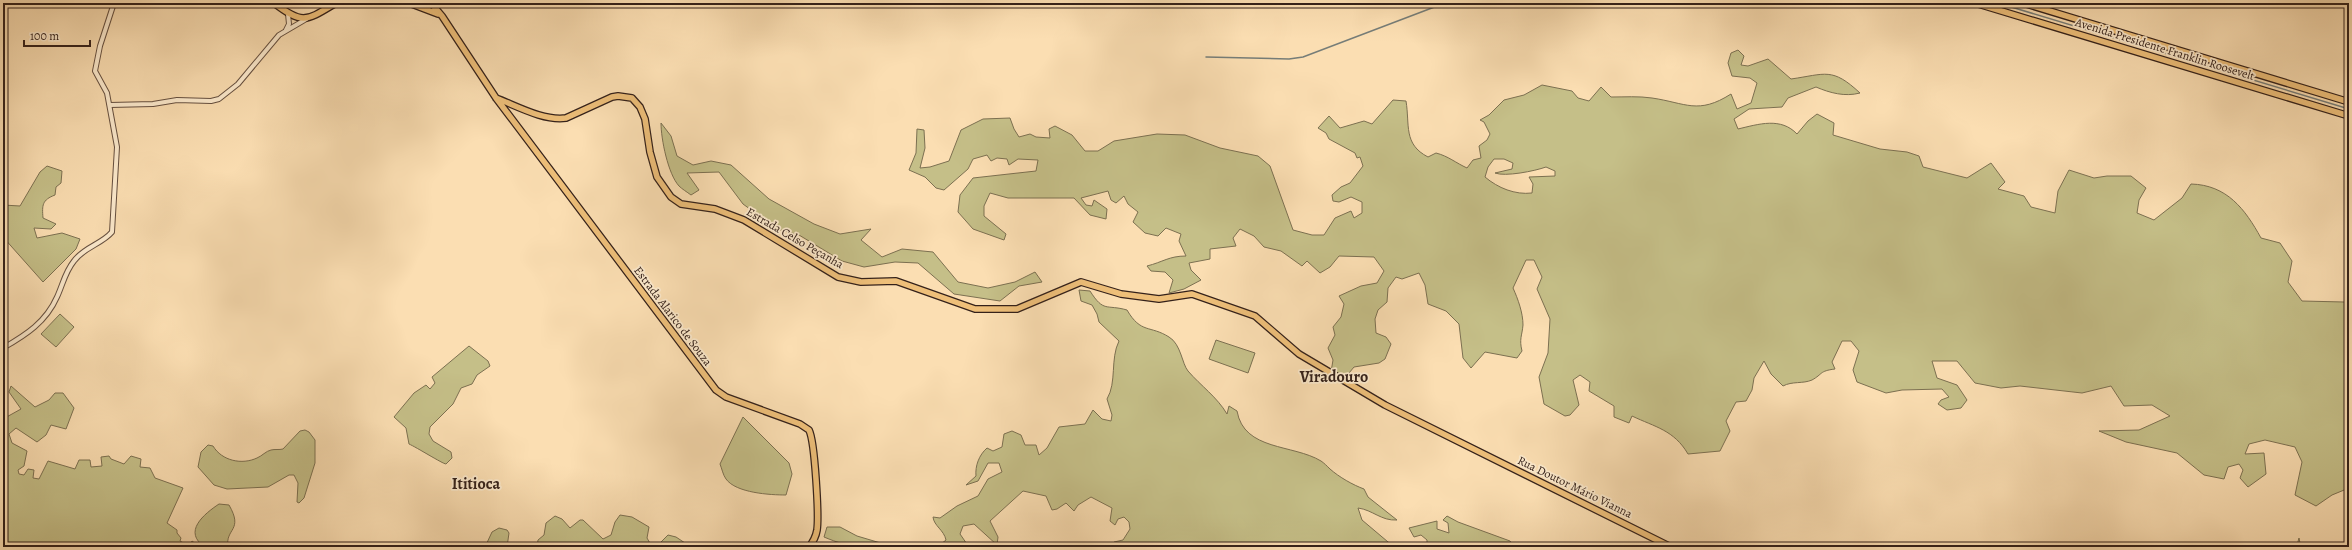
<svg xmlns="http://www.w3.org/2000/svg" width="2352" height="550" font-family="Alegreya,serif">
	<rect width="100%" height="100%" fill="#fbdeb2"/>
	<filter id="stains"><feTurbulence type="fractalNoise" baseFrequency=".005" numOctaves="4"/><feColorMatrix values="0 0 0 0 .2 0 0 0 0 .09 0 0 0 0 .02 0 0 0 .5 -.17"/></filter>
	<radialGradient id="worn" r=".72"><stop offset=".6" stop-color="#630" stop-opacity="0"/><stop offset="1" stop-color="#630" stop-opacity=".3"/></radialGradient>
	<path fill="#c5bf88" stroke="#7c7051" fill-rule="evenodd" d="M1738 50 1744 56 1741 65 1748 66 1768 59 1791 79C1826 74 1832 67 1860 93 1845 97 1830 93 1816 87L1788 98 1782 107 1749 109 1734 119 1738 129C1759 124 1781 117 1797 134L1808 121 1817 114 1834 123 1833 135 1880 149 1907 152 1919 156 1923 167 1967 178 1991 163 2005 182 1998 189 2024 196 2031 207 2055 213 2058 191 2069 170 2094 178 2107 176H2131L2146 188 2139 200 2137 213 2154 220 2182 198 2191 184C2227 185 2245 209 2261 238L2280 243 2292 261 2288 282 2302 301 2344 302 2349 305V488L2332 495 2316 506 2295 495 2302 462 2295 447 2265 440 2249 444 2245 454 2264 453 2266 474 2248 487 2240 478 2243 470 2239 464 2228 467 2224 479 2204 475 2177 453 2126 442 2099 431 2139 430 2170 416 2152 405 2124 406 2111 386 2082 393 2020 386 2001 388 1975 383 1957 361H1932L1937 378 1957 385 1967 400 1961 408 1947 410 1938 404 1941 400 1949 397 1942 389 1902 390 1886 393 1857 382 1853 370 1859 351 1851 341H1842L1832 362 1835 369C1819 371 1823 374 1812 380 1803 384 1792 381 1783 386L1771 374 1764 361 1754 378 1752 390 1746 401 1736 402 1726 421 1730 431 1720 451 1688 454C1674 430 1655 427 1632 416L1629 423 1614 417V406L1589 391 1590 382 1580 375 1573 380 1579 405 1570 415 1565 416 1544 404 1539 377 1548 353 1550 319 1537 289 1542 277 1534 260H1526L1513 288C1518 299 1523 313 1523 325 1522 336 1519 339 1522 351L1517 358 1485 352 1471 368 1463 358 1459 324 1446 311 1428 304 1425 285 1419 273 1402 279 1396 277 1388 288 1387 302 1378 310 1375 319 1376 333 1386 337 1391 344 1385 359 1379 363 1354 367 1344 379 1331 372 1333 360 1328 348 1335 335 1333 327 1341 317 1344 304 1339 296 1361 286 1377 283 1384 271 1374 257 1339 256 1330 267 1320 273 1307 261 1302 266 1281 251 1264 247 1254 236 1240 229 1233 238 1236 246 1210 249V259L1189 263 1191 270 1201 280 1184 289 1169 293 1173 280 1165 272 1151 271 1147 266C1163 262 1169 256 1186 256L1179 241 1181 234 1166 228 1158 236 1145 233 1133 222 1138 212 1128 204 1124 196 1116 203 1111 200 1108 191 1081 198 1086 205 1092 206 1094 200 1107 209 1106 219 1090 215 1074 198H1008L990 193 984 206V216L1006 234 1004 240 973 229 958 212 960 195 973 178 1036 171 1038 160 1018 159 1009 165 1007 159 997 158 991 161 987 155 973 159 968 169 944 190 936 188 925 177 909 170 916 153 917 129 924 130 925 148 920 168 930 167 949 161 961 130 983 119 1010 118 1014 129 1019 137 1030 134 1036 137 1050 138 1049 129 1055 126 1072 135 1085 151H1098L1114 141 1157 134 1185 135 1220 148 1258 156 1270 166 1293 230 1312 235H1324L1335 218 1351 211 1354 218 1362 213V202L1351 197 1339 202 1333 201 1332 195 1341 187 1350 183 1363 166 1360 157 1357 158 1355 153 1329 139 1326 133 1318 128 1329 116 1340 128 1364 121 1372 124 1393 100 1406 101C1410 125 1403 144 1428 157L1436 153C1448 156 1456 163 1467 168L1473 160 1481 158 1479 146 1487 140 1490 134 1484 122 1480 120 1489 115 1504 100 1524 95 1542 85 1572 91 1578 98 1589 101 1601 87 1611 97C1624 97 1639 96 1652 98 1686 103 1698 115 1731 94L1737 109 1751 103 1757 83 1750 78 1732 76 1728 63 1731 53ZM1494 159H1504L1513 163 1512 169 1495 173C1505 177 1535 171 1546 167L1555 171V176L1529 177 1533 184 1532 193C1515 195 1498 188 1485 177L1488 167Z
		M661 123 671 136 677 156 693 165 711 161 731 165 769 199 814 224 840 234 871 229 861 240 882 257 902 249 933 252 958 282 988 288 1015 282 1035 272 1042 282 1019 286 1000 301 954 294 918 263 895 262 864 267 842 261 799 235 777 229 743 204 719 172 687 173 699 190 691 195C687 192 682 189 679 186 668 174 661 139 661 123Z
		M47 166 62 171 61 183 56 187 55 195C42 200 42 205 43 218L56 224 51 229 34 228 37 238 62 233 80 239 76 249 43 282 3 237V205L20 206 40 172Z
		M1079 290 1090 291C1104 313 1106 304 1127 310 1141 334 1150 325 1169 337 1181 344 1182 364 1188 371 1201 386 1217 397 1227 414L1229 406 1237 411C1244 451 1293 444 1321 461 1324 463 1327 466 1330 469 1339 477 1353 485 1364 489L1368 497 1397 520C1381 521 1373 510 1358 508L1362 520 1394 547H1115L1114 542 1123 540 1130 529 1129 522 1124 517 1118 519 1115 525 1110 521 1112 508 1091 497 1078 505 1074 511 1066 503 1057 509 1052 510 1046 496 1023 491 990 521 998 537 997 545 974 524 963 526 960 534 969 547 953 545 927 547 930 543 941 544 946 540C944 530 934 526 933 517L940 518 957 506 978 496 988 479 1002 472 999 463H988L978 481 966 485 976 476C975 466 979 455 987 448L993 451 1002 447 1004 434 1012 431 1021 435 1025 445H1036L1039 455 1047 448 1059 427 1085 424 1093 410 1102 419 1111 421 1112 415 1107 399C1117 382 1110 359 1119 341L1099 322 1097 314 1092 305 1081 301Z
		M60 314 74 327 56 347 41 334Z
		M1216 340 1255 353 1248 373 1209 359Z
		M469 346 488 361 490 366 477 375 472 384 461 388 453 404 430 427 429 434 433 441 451 452 452 458 446 464C443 464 416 447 409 444L406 428 394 417 414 393 426 385 430 389 435 383 432 377Z
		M11 386 35 407 49 400 55 393H63L74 408 66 429 51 425 46 435 37 442 16 428 9 434 12 443 27 451 24 466 18 470 19 474 24 475 28 469 34 470 33 478 39 479 48 461 75 469 79 460H90L91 467 102 466 101 457 109 456 111 459 124 464 131 456 141 459 140 467 150 468 155 478 183 488 167 523 177 530V533L181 538 180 541 189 546 192 541 200 547H3V419L21 409 9 392Z
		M743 417 789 463 792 474 786 495C770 495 736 493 726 479 723 475 722 469 720 464Z
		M305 430 309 432 315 440V463L304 498 299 503 297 502 298 483 294 475H289L268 487 227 489 214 485 198 467 201 452 208 445 213 446C222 461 242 465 257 458 262 456 266 451 271 450 275 449 279 450 283 449L300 431Z
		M219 504 229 505C244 531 225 528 228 547H205C182 532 204 514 219 504Z
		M620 515 632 517 649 527 647 538 651 545 657 546 668 535 676 537 691 547H537L538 540 544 535 546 523 555 516 562 519 570 528 580 520H583L603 539 611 535 615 522Z
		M1447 516 1458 522 1510 541 1515 547H1427V540L1421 535 1414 537 1409 528 1437 521V529L1449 533 1448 523 1443 520Z
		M827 527H840L857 536 894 547C865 547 852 549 824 537Z
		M499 528 507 530 509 533 507 547H485L492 532Z
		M2299 538 2300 543 2308 547H2286L2288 543 2297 545Z"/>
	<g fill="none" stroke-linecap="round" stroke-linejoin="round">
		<path stroke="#767d78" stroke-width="1.5" d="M1998 3 2349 109
			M1206 57 1289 59 1303 57 1445 3"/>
		<defs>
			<path id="minor" d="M286 30 289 24 288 14
				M110 105 153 104 177 100 211 101 219 99 238 84 279 35 308 18
				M3 348C26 335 46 322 57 297 63 284 65 272 74 261 84 247 102 244 112 232L117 147 107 93 95 71 100 46 114 3"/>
			<path id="major" d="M274 3C303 25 306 21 336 3
				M409 3 438 14
				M431 3 442 16 496 98 716 390 726 397 800 424 809 430C815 442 819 516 817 530 816 536 813 542 809 547
				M1975 3 2349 116
				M2023 3 2349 102
				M496 98C517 106 543 121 566 118L612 97 618 96 632 98 640 107 645 119 650 152 657 177 671 197 681 204 715 209 744 220 838 277 861 282 896 281 975 309H1017L1081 282 1121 294 1159 299 1192 294 1255 316 1299 354 1385 405 1671 547"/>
		</defs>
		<use href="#minor" stroke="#665040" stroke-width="6"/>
		<use href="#major" stroke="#34211a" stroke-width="8"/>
		<use href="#minor" stroke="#fceacd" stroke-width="4"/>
		<use href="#major" stroke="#eebf79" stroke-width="5.5"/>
	</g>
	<g text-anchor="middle" stroke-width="3.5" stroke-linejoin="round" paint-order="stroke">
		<g font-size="12" fill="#34211a" stroke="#fceacd">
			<text transform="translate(2165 49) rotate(17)" y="4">Avenida Presidente Franklin Roosevelt</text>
			<text transform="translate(795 238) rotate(30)" y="4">Estrada Celso Peçanha</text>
			<text transform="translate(673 316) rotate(53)" y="4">Estrada Alarico de Souza</text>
			<text transform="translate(1575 487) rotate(26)" y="4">Rua Doutor Mário Vianna</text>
		</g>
		<g font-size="16" font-weight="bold" fill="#34211a" stroke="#fceacd">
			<text x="1334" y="382">Viradouro</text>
			<text x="476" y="489">Ititioca</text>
		</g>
	</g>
	<rect width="2352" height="550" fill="none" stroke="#fbdeb2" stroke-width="16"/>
	<rect x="4" y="4" width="2344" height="542" fill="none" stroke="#34211a" stroke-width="2"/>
	<rect x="8" y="8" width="2336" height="534" fill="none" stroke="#34211a"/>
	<path d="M24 40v6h66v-6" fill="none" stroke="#34211a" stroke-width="2"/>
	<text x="30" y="40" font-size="12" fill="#34211a" stroke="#fceacd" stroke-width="3" paint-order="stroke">100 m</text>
	<rect width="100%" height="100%" filter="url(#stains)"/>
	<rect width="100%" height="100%" fill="url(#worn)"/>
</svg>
